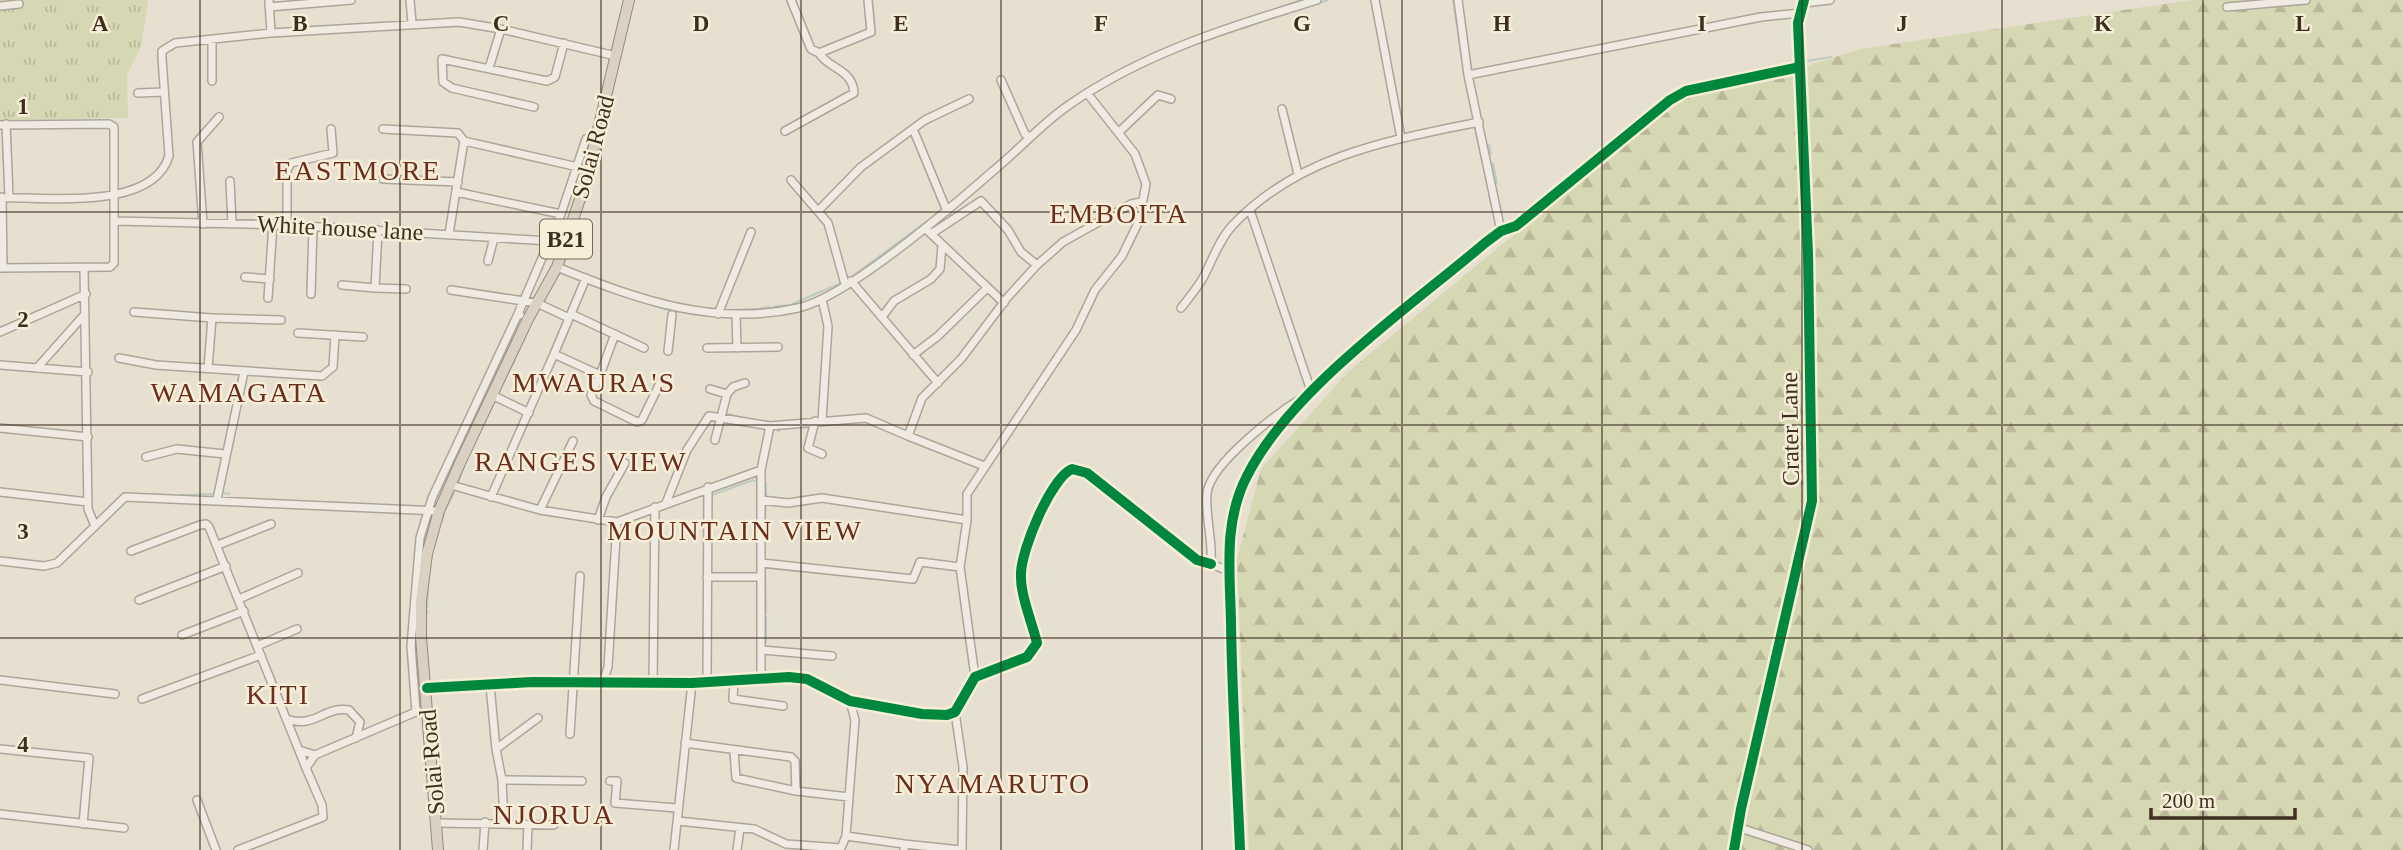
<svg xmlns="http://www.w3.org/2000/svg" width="2403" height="850" font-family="Georgia,serif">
	<defs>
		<pattern id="forest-firs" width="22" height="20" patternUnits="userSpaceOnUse" patternTransform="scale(1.75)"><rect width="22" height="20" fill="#d6d7b3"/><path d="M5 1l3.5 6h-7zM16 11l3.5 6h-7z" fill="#b9b99a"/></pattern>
		<pattern id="park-tufts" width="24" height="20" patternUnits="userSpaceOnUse" patternTransform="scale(1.75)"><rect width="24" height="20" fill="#d6d7b3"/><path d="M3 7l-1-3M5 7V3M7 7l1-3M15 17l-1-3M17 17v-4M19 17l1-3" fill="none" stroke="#b9b99a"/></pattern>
	</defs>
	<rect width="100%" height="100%" fill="#e7e0d1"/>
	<path fill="url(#forest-firs)" d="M2192 0H2403V850H1249L1237 559 1261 469 1349 371 1685 93 1797 69 1860 49Z"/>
	<path fill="url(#park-tufts)" d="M0 0H148L141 47 127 75 128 118 0 120Z"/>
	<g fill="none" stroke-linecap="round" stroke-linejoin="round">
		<path stroke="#bcccc2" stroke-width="2" d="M1453 0 1457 27
			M1319 3 1328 0
			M265 6 267 16
			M1273 10 1301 0
			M1292 12 1314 5
			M1269 19 1287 14
			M1241 29 1264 21
			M1458 34 1465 75
			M1222 35 1235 31
			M1184 48 1217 37
			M1142 59 1172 46
			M1801 62 1831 57
			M1796 70 1798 125
			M1467 87 1473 117
			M1094 93 1110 84
			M1475 128 1483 165
			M1798 131 1800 221
			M1029 133 1059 107 1091 86
			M1489 145 1491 154
			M1010 151 1025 137
			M1493 163 1497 183
			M989 170 1006 154
			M1485 172 1491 204
			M955 208 993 176
			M582 273 588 275
			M590 276 601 280
			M847 280 941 211
			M605 282 608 283
			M620 295 671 311 730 317
			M674 303 699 307
			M792 304 841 283
			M774 307 786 305
			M761 308 769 307
			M732 310 756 309
			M524 341 528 330
			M518 353 520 348
			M512 365 515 360
			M724 413 752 420
			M778 431 780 430
			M458 482 462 472
			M222 493 229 494
			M181 495 212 494
			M712 495 753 480 757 482
			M766 498V483
			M446 508 454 493
			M543 514 572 519
			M765 517 766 505
			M765 520V528
			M440 525 444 515
			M764 544 765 533
			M765 549V560
			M765 566 766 613
			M427 607 428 588
			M766 617V642
			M426 621 427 611
			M765 654V675L777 674
			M747 676 756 675
			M710 678 727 677
			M429 679 431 684 443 683
			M691 679 703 678
			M799 681 847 705
			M448 683 496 681
			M521 686H534
			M856 708 896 714
			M902 715 919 717
			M926 718H934"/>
		<defs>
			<path id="minor" d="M269 0 271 33
				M410 0 412 23
				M791 0 811 49 819 53 871 32 868 0
				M1375 0 1401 138
				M1458 0 1468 75 1501 231
				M1804 3 1830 0
				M0 6 19 4
				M269 7 351 0
				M2227 7 2306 0
				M489 68 501 29
				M1468 75 1761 17 1800 13
				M1001 80 1025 134 1030 137
				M212 81V41
				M138 93 164 92
				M534 107 452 88 443 82 442 59 547 81 555 77 564 43
				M1282 109 1298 174
				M6 124 9 197
				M0 125 109 124 114 127V263L110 267 0 268
				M383 129 458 133 464 141 449 234
				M913 129 947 211
				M785 131 854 93C853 69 828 69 819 53
				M1119 132 1158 95 1171 99
				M464 141 578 167
				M383 179 458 182
				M791 180 828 223 845 284
				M230 181 232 224
				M456 192 561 214
				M2 197 3 268
				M0 198C45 196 152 212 169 156L162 58V51L175 43 271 33 459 22 501 29 616 56
				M1250 210 1311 391
				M818 211 861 167 925 120 969 99
				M115 221 287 225 550 241 564 245
				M203 224 197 142 219 117
				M287 225V170L291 163 333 153 331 129
				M378 230 375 288 406 289
				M928 231 1004 303
				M931 234 981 201 1008 230 1021 252 1037 265
				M488 261 494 238
				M557 267C636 299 712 327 798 308 847 297 953 206 993 171 1019 150 1041 124 1069 105 1143 53 1232 26 1317 0
				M84 269 88 509 95 526
				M245 277 270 279
				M586 278 554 354 600 375 591 395 594 401 637 422 642 420 662 379
				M851 281 938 383
				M342 285 375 288
				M451 290 537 303 569 318
				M311 294 313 227
				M268 298 273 224
				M822 299 828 326 822 421
				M1181 308C1189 298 1197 288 1203 278 1212 261 1219 240 1232 226 1297 156 1389 140 1479 122
				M134 312 212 318 208 368
				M571 314 644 348
				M718 314 751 232
				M736 314 737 348
				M520 315 518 314 561 214 586 139H596
				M882 317 894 301 931 279 940 269 942 246
				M212 318 281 320
				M0 332 86 294
				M298 333 363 337
				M707 348 778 347
				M668 351 672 315
				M913 355 938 336 986 289
				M119 358 156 365 322 376 333 367 335 335
				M0 365 88 372
				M37 368 85 314
				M600 375 615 334
				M710 389 727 394 715 440
				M727 394 733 387 745 383
				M492 395 529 413
				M815 421 808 448 822 454
				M0 428 88 437
				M908 436 984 466
				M146 457 177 449 225 454
				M451 485 540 510 617 522 761 470
				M0 492 88 502
				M491 497 554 354
				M217 499 244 372
				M761 500 788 503 822 498 967 520
				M666 503 687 450 709 416 770 426
				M540 510 573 441
				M598 520 606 497 625 463
				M218 545 271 524
				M131 551 200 525 206 524 209 527 306 768
				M0 561 44 566 57 563 125 497 439 511
				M761 563 913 579 920 562 960 567
				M1229 571 1211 564C1213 540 1205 517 1207 493 1211 463 1276 414 1302 398
				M707 577H761
				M239 599 298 573
				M139 600 226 566
				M182 635 244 611
				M257 646 297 629
				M761 650 832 656
				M761 677V470L770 426 866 418 908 436 922 398 961 359 1007 298 1037 265 1063 242 1131 204 1141 202
				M975 677 960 567 967 520V494L1076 330 1095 290 1122 256 1139 221 1146 184 1135 154 1087 93
				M0 680 115 694
				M734 680 733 699 783 706
				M707 681 708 487
				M603 682 608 667 617 522
				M653 682 655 507
				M490 685 496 749
				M427 688 532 682 692 683 789 677 807 679 850 701 922 714 947 715 955 712 975 677 1027 657 1037 643C1032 622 1020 595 1021 574 1021 550 1051 478 1072 469L1087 473 1197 560 1211 564
				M142 699 261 655
				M416 712 411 646 420 538 432 498 518 314
				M955 712 963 767 962 850
				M286 719C315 729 324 706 349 710L360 722 356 738
				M570 734 580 576
				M685 743 791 757 795 761 796 791 849 797
				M0 749 89 758 83 824
				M299 750 315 755 418 711
				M734 751 736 778 796 791
				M502 780 496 749 538 718
				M610 781H617L615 803 677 808
				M197 800 216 850
				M0 814 124 828
				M678 821 754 829 786 844 841 848 846 836 855 720 850 701
				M504 822 502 780 582 781
				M437 823 554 825
				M1737 827 1808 850
				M846 836 904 844V850
				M904 844 961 850
				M238 850 323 817 322 805 306 768 315 755
				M483 850 485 822
				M527 850 528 825
				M674 850 692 683
				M737 850 740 828
				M1240 850C1237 774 1232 698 1231 622 1230 572 1223 522 1247 476 1290 390 1411 306 1485 243L1501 231 1516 226 1670 100 1686 91 1800 67
				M1734 850 1741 809 1812 501 1808 254 1798 23 1804 0"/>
			<path id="highway" d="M438 850 421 637V601L427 554 439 511 460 463 528 319 557 267 585 184 629 0"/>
		</defs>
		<use href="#minor" stroke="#ada599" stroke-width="10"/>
		<use href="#highway" stroke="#928b80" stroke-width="12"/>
		<use href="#minor" stroke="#efebe3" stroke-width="7"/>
		<use href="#highway" stroke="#dad1c2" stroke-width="10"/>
		<defs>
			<path id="cycleway" d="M427 688 532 682 692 683 789 677 807 679 850 701 922 714 947 715 955 712 975 677 1027 657 1037 643C1032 622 1020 595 1021 574 1021 550 1051 478 1072 469L1087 473 1197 560 1211 564
				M1240 850C1237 774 1232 698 1231 622 1230 572 1223 522 1247 476 1290 390 1411 306 1485 243L1501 231 1516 226 1670 100 1686 91 1800 67
				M1734 850 1741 809 1812 501 1808 254 1798 23 1804 0"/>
		</defs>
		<use href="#cycleway" stroke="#f7eed8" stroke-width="15"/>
		<use href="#cycleway" stroke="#00873e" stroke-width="10"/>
	</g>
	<path fill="none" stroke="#3d2e20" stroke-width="2" stroke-opacity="0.55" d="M200 0V850M400 0V850M601 0V850M801 0V850M1001 0V850M1202 0V850M1402 0V850M1602 0V850M1802 0V850M2002 0V850M2203 0V850M0 212H2403M0 425H2403M0 638H2403"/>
	<g text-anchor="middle" stroke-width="5" stroke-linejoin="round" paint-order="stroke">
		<rect fill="#f7eed8" stroke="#756857" stroke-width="2" x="540" y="219.5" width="52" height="39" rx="5"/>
		<g font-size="23" font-weight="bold" fill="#3d2e20">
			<text x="566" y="247">B21</text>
		</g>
		<g font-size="24" fill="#3d2e20" stroke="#f7eed8">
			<text transform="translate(593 147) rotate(-75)" y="8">Solai Road</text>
			<text transform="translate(340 228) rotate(3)" y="8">White house lane</text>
			<text transform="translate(1790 429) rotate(-91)" y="8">Crater Lane</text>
			<text transform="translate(432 762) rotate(-95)" y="8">Solai Road</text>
		</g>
		<g font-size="28" letter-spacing="2" fill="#6b2e1e" stroke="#f7eed8">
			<text x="358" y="180">EASTMORE</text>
			<text x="1119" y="223">EMBOITA</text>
			<text x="594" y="392">MWAURA'S</text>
			<text x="239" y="402">WAMAGATA</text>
			<text x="581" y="471">RANGES VIEW</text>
			<text x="735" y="540">MOUNTAIN VIEW</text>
			<text x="278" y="704">KITI</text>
			<text x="993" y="793">NYAMARUTO</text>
			<text x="554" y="824">NJORUA</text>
		</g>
	</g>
	<g font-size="23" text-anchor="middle" font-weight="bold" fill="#3d2e20" stroke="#f7eed8" stroke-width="5" stroke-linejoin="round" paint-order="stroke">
		<text x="100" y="31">A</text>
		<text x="300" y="31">B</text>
		<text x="501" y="31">C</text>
		<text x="701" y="31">D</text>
		<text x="901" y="31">E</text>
		<text x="1101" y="31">F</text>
		<text x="1302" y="31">G</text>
		<text x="1502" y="31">H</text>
		<text x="1702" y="31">I</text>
		<text x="1902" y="31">J</text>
		<text x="2103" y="31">K</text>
		<text x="2303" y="31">L</text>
		<text x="23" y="114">1</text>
		<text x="23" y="327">2</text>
		<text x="23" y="539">3</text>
		<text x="23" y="752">4</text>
	</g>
	<path d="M2151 808v10h144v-10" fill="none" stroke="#3d2e20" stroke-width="3.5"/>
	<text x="2162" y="808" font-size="21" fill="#3d2e20" stroke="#f7eed8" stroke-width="5" paint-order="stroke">200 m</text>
</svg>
